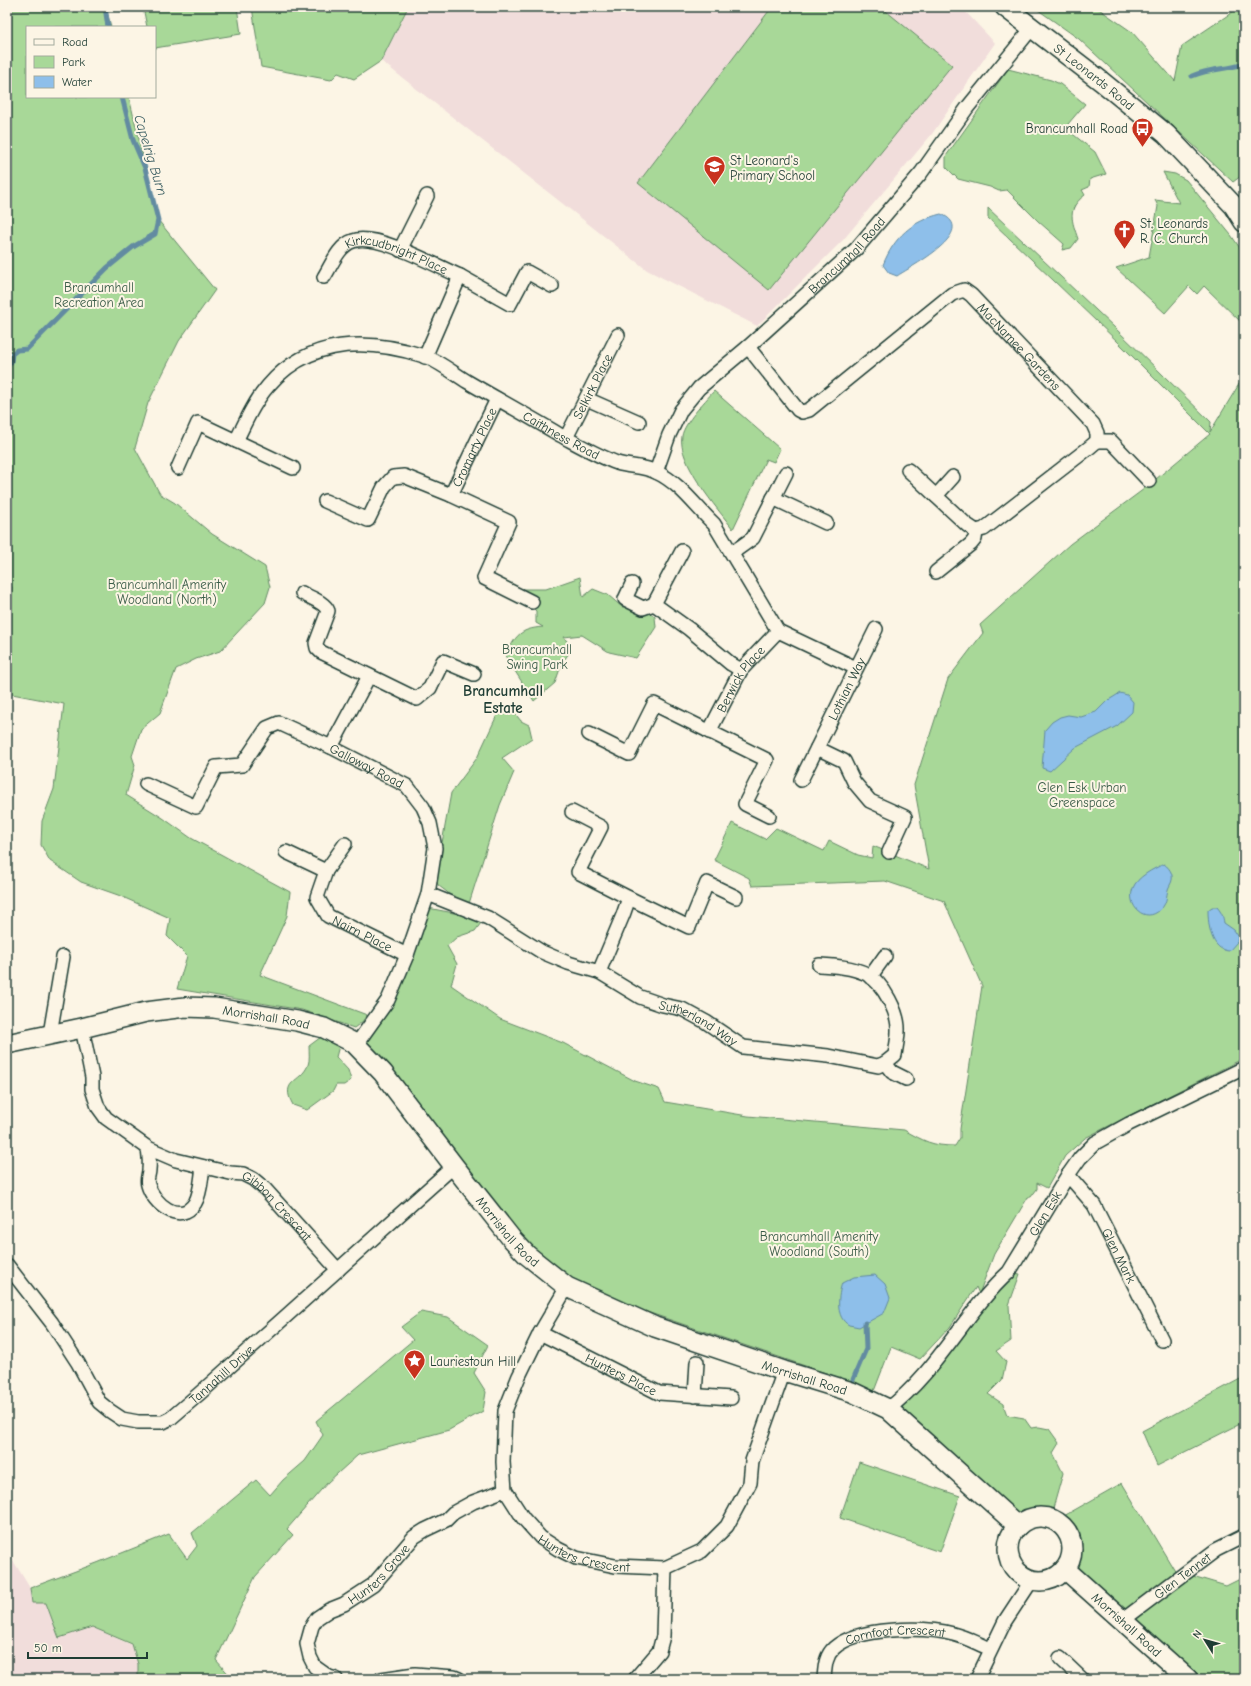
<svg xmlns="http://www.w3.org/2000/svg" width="1251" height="1686" font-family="'Comic Neue',sans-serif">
	<rect width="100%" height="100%" fill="#fcf5e5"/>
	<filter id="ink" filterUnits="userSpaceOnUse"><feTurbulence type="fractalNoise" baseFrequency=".025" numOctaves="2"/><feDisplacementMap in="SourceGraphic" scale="8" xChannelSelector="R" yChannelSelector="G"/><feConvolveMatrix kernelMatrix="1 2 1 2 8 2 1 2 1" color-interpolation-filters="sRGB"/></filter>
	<g filter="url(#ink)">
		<path fill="#f1dddb" d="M409 7H961L995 43 932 134 843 240 757 326 647 270 381 61Z
			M9 1554 30 1588 32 1602 46 1603 59 1638 92 1627 132 1645 138 1664V1679H7V1556Z"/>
		<path fill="#a8d898" stroke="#648a66" d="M7 7H106L111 27H27V97H129L158 220 215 290 179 341 148 403 135 448 160 494 175 503 212 534 265 567 270 587 265 603 220 651 196 659 176 669 160 713 141 729 132 756 135 765 126 795 163 818 191 838 290 892 287 916 260 975 367 1015 362 1022 354 1028 302 1010 177 989 187 956 167 936 170 918 118 895 81 882 50 861 41 845 42 821 54 789 64 704 7 693V633L12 587 7 586Z
			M143 7H237L241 34 155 48V27H147Z
			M252 7H408L381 61 354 79 338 73 331 80 261 67Z
			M772 7H881L952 65 769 290 638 183Z
			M1034 7H1096L1132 32 1175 81 1182 46 1240 7H1244V181L1241 176 1233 182 1079 39Z
			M1008 69 1051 80 1060 84 1085 104 1068 124 1069 131 1095 152 1106 174 1090 179 1089 187 1082 190 1085 195C1066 209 1072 221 1078 239L1071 248 1062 250 1064 244 1038 221 1007 190 999 191 990 187 958 179 946 167V156Z
			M1163 172 1175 174 1186 180 1231 235 1244 254V325L1204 286 1197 294 1189 286 1165 313 1116 268 1149 257 1158 206 1155 200 1179 203Z
			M988 208 1115 328 1211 422 1210 432 1244 376V1058L1085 1138 1065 1156 1047 1188 1037 1183V1189L1031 1197H1028L994 1254 979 1294 976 1287 950 1327 920 1359 891 1347 874 1391 852 1382 612 1300 544 1268 358 1042 388 1000 423 907 484 919 475 931 457 937 447 946 457 964 451 985 500 1019 563 1043 635 1081 659 1089 665 1102 748 1116 904 1130C924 1141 932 1146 955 1146L960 1138V1129L982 986 944 901 885 881 752 886 749 878 714 860 732 823 765 839 776 828 824 851 829 841 858 855 872 858 873 846 929 869 914 785 948 679 983 633 980 625 1070 544 1144 489 1210 434 1118 342 988 218Z
			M714 391 780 449 774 462 766 459 733 529C717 508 677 462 682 436 684 423 705 401 714 391Z
			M580 577 583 597 593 589 608 595 622 607 638 604 655 617 656 627 636 658 609 652 582 635 564 637 570 646 569 653 562 663 555 683 534 701 506 657C515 635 520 629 543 627L536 623V611L517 589H546Z
			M509 706 521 721 529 725 532 738 502 758 514 772 500 805 467 910 447 892 439 886 432 875 440 854 451 793 477 758 499 711Z
			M321 1037 332 1040 339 1046 336 1057 348 1070 351 1080 344 1085H336L333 1091 307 1110 293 1105C279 1080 301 1083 308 1065 310 1060 309 1052 309 1046Z
			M1009 1272 1020 1274 1009 1305 1011 1341 996 1351 1006 1362 1002 1380 988 1394 1003 1404 1007 1415 1024 1418 1031 1428 1039 1427 1049 1429 1059 1443 1053 1453 1063 1473 1050 1519 1031 1518 1021 1523 888 1409Z
			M421 1312 448 1317 488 1345 474 1373 486 1392 483 1411 449 1430 358 1455 328 1482 287 1529 293 1535 255 1577 216 1660 233 1679H138V1664L132 1644 92 1627 59 1638 46 1603H32L30 1588 97 1563 169 1534 187 1559 197 1546 192 1533 256 1480 270 1495 283 1480 305 1461 323 1435 316 1421 413 1340 401 1327Z
			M1244 1377V1422L1157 1466 1142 1431Z
			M859 1462 960 1496 940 1552 840 1518Z
			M1122 1483 1179 1578 1186 1574 1226 1586 1244 1577V1679H1181L1068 1565C1075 1547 1071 1532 1055 1521Z"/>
		<path fill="#8ebfea" stroke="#628ba1" d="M941 214C981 231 910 267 897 276L889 273 883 265C894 237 912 221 941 214Z
			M1120 693 1127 695 1133 702 1132 712 1117 726 1075 748 1050 771 1042 768 1045 730 1052 722 1060 717 1068 715 1081 717 1096 712 1107 701Z
			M1164 864C1171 869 1175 877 1170 885 1165 893 1169 902 1160 910 1145 924 1126 906 1133 888 1137 877 1153 869 1164 864Z
			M1212 907H1217C1222 913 1223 916 1224 923L1234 930 1238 936 1237 942 1229 951C1211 950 1208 925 1208 910Z
			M875 1275 885 1284 890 1298 884 1313 859 1327C856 1326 852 1326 849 1325 835 1318 838 1295 842 1283L854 1277Z"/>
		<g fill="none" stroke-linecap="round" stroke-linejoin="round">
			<path stroke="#628ba1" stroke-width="5" d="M105 7 108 27
				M1192 76C1211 68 1226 70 1244 64
				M7 367 11 362 12 354 17 350 27 349 107 268 133 247 155 234 158 220 145 168 133 140 122 97
				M852 1382 866 1349 865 1323"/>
			<defs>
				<g id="street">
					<path d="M400 250 427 196"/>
					<path d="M460 276 510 304 527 272 552 286"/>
					<path id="s1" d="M324 277C331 266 339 245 353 241 376 232 436 266 460 276L425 357"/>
					<path id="s2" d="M748 347 798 410 802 412 809 410 952 294 964 290 971 295 1093 424 1097 433V441L1090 447 984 529 976 531 967 525 908 470"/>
					<path d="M587 399 639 422"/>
					<path id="s3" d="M566 438 618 335"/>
					<path d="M236 441 293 468"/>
					<path d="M1097 441H1111L1149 481"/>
					<path id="s4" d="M178 468 198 423 236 441C245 423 254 402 268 386 309 338 368 338 424 356 437 360 456 375 468 382 499 400 530 417 560 435 579 445 598 456 617 463 630 467 644 466 656 472 680 483 695 506 714 524L778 631 856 668"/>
					<path id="s5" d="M656 472 669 435 681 410 699 388 748 347 856 249 921 173 967 108 1032 28"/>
					<path d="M451 495 509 522 484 578 532 602"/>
					<path d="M936 496 953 477"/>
					<path d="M773 498 826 523"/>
					<path id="s6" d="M325 501 368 520 384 487 393 477 404 476 451 495 497 399"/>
					<path d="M682 551 654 604 689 629 731 664 741 670"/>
					<path d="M732 553 753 538 786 473"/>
					<path d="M936 572 971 544 975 539 976 531"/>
					<path d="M632 584 625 599 643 608 654 604"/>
					<path d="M302 593C310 598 325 602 328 611L316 643 317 648 321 652 417 699 430 688 443 661 474 674"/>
					<path id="s7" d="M709 732 741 670 778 631"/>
					<path d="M589 734 629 754 654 704 767 760 745 804 769 816"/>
					<path d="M331 747 369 676"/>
					<path d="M817 748 844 761 854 782 870 801 905 817 889 852"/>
					<path id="s8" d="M801 780 876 629"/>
					<path id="s9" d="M146 784 196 807 216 767 242 765 267 728 279 723 331 747 407 786 423 807 430 823 435 848 428 894 407 955 388 1000 358 1042 354 1043"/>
					<path d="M572 812 601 827 578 872 629 898 623 915 599 972"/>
					<path id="s10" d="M345 844 326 871 317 897 328 916 407 955"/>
					<path d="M286 852 326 871"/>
					<path id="s11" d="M428 894 488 918 542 952 568 963 599 972 640 997 663 1005 682 1009 706 1022 743 1047 828 1056 878 1066 885 1063 895 1055C896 1047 898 1039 898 1031 899 1013 883 983 867 974 852 967 835 966 819 965"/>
					<path d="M629 898 689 927 707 883 736 897"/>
					<path d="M870 977 885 956"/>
					<path id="s12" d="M82 1028 92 1077V1089L98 1107 106 1118 148 1148 176 1160 230 1173 243 1174 253 1179 265 1189 338 1270"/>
					<path d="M50 1034 63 957"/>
					<path d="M885 1063 892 1072 906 1079"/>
					<path d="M148 1148C149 1155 150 1162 149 1170 149 1174 146 1180 148 1185 153 1203 180 1226 195 1203 201 1193 201 1179 203 1167"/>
					<path id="s13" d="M1068 1175 1094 1205 1162 1340"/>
					<path id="s14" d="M7 1265 52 1323 78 1363 99 1402 110 1411 122 1419 138 1422H163L171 1418 199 1394 454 1166"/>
					<path id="s15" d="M567 1287 540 1333 519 1376 505 1411 503 1462 505 1490 523 1518 541 1538 558 1549 576 1558 615 1566 665 1568 702 1551 727 1526 750 1483 752 1461 784 1371"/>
					<path id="s16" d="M540 1333 659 1393 731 1398"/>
					<path d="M695 1396 697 1362"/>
					<path id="s17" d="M888 1409C937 1372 964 1313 1009 1272L1068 1175 1080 1158 1095 1143 1129 1124 1244 1068"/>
					<path id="s18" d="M1123 1620 1216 1550 1244 1536"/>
					<path d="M1060 1658 1082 1679"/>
					<path id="s19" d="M336 1679 329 1677 315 1667 310 1657 307 1644 312 1626 317 1618 329 1610 344 1604 373 1585 414 1537 425 1530 446 1520 453 1513 473 1502 505 1490"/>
					<path d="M381 1679 415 1674 454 1677 459 1679"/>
					<path d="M635 1679 659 1651 663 1636 665 1568"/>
					<path id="s20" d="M824 1679C825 1668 825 1656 834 1648 857 1627 924 1626 953 1634 966 1637 978 1644 991 1649"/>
					<path d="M977 1679 1005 1621 1032 1580"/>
				</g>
				<g id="secondary">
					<path id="s21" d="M1005 7 1101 81 1166 134 1234 206 1244 222"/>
					<path id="s22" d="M7 1044 82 1028 146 1012 185 1007 214 1008 297 1021 324 1028 354 1043 383 1073 454 1166 511 1238 527 1255 567 1287 655 1327 784 1371 852 1392 888 1409 1018 1526"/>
					<circle cx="1040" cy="1549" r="32"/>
					<path id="s23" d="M1065 1569 1188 1679"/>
				</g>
			</defs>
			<use href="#street" stroke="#1f3d34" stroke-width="16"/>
			<use href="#secondary" stroke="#1f3d34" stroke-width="22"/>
			<use href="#street" stroke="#fcf5e5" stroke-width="13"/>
			<use href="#secondary" stroke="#fcf5e5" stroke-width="19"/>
		</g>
	</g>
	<defs>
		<symbol id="bus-pin" viewBox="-11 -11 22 30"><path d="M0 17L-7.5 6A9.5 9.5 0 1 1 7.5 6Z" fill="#c8321e" stroke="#fcf5e5"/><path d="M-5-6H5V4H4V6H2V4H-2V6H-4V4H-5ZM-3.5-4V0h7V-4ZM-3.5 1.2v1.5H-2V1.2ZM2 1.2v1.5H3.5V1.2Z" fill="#fff"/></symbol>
		<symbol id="school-pin" viewBox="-11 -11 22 30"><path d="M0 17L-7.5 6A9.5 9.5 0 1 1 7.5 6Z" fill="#c8321e" stroke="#fcf5e5"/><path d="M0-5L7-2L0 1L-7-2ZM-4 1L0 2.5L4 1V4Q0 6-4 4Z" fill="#fff"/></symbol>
		<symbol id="church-pin" viewBox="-11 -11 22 30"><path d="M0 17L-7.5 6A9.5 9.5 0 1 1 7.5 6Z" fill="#c8321e" stroke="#fcf5e5"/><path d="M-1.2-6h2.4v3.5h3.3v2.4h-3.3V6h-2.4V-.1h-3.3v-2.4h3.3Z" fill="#fff"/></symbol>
		<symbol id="sight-pin" viewBox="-11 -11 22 30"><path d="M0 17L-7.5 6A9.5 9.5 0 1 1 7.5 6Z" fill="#c8321e" stroke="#fcf5e5"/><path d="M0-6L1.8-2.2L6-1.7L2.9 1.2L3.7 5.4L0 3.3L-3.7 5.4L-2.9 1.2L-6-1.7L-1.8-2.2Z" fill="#fff"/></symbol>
	</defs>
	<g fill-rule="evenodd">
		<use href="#bus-pin" x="1130" y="116" width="25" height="34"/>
		<use href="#school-pin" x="702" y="154" width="25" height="34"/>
		<use href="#church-pin" x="1112" y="218" width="25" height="34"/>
		<use href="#sight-pin" x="402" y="1348" width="25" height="34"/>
	</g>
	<g text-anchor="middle" stroke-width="4" stroke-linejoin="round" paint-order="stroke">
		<g font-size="13" fill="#1f3d34" stroke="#fcf5e5">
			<text dy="5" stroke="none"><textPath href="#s21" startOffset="113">St Leonards Road</textPath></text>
			<text dy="5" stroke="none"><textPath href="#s5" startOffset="294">Brancumhall Road</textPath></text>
			<text dy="5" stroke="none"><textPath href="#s1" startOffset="93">Kirkcudbright Place</textPath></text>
			<text dy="5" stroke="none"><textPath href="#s2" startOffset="368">MacNamee Gardens</textPath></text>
			<text dy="5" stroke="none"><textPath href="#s3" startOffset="58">Selkirk Place</textPath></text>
			<text dy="5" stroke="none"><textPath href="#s4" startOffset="483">Caithness Road</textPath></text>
			<text dy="5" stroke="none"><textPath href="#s6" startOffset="212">Cromarty Place</textPath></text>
			<text dy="5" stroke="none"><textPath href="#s7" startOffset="62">Berwick Place</textPath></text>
			<text dy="5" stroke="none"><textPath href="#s8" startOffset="102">Lothian Way</textPath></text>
			<text dy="5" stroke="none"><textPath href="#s9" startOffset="281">Galloway Road</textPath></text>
			<text dy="5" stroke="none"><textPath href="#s10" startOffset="121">Nairn Place</textPath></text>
			<text dy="5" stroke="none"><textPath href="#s22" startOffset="264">Morrishall Road</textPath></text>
			<text dy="5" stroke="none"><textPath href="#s11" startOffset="301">Sutherland Way</textPath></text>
			<text dy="5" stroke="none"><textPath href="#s12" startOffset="292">Gibbon Crescent</textPath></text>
			<text dy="5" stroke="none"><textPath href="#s17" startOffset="252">Glen Esk</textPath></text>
			<text dy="5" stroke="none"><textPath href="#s22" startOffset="600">Morrishall Road</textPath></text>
			<text dy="5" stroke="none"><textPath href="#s13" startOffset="96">Glen Mark</textPath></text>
			<text dy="5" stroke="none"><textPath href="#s14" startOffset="311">Tannahill Drive</textPath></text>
			<text dy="5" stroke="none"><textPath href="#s16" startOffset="91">Hunters Place</textPath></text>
			<text dy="5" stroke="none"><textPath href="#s22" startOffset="936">Morrishall Road</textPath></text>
			<text dy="5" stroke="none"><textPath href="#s15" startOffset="325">Hunters Crescent</textPath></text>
			<text dy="5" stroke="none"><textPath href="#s19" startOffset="154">Hunters Grove</textPath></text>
			<text dy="5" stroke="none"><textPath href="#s18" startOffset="74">Glen Tennet</textPath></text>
			<text dy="5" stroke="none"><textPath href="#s23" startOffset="83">Morrishall Road</textPath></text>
			<text dy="5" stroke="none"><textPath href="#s20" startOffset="98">Cornfoot Crescent</textPath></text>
		</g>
		<g font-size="13" fill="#1f3d34" stroke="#fcf5e5" text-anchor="start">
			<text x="1128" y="133" text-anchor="end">Brancumhall Road</text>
			<text x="730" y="165">St Leonard's<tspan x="730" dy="15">Primary School</tspan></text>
			<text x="1140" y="228">St. Leonards<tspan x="1140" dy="15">R. C. Church</tspan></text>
			<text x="430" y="1366">Lauriestoun Hill</text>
		</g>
		<g font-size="13" fill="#3a5c48" stroke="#fcf5e5">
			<text x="99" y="292">Brancumhall<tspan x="99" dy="15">Recreation Area</tspan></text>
			<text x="167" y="589">Brancumhall Amenity<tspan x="167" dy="15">Woodland (North)</tspan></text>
			<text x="537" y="654">Brancumhall<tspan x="537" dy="15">Swing Park</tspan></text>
			<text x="1082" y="792">Glen Esk Urban<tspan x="1082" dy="15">Greenspace</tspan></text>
			<text x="819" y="1241">Brancumhall Amenity<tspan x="819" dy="15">Woodland (South)</tspan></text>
		</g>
		<g font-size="14" font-style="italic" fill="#3b5e62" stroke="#fcf5e5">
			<text transform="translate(151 155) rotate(73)" y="5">Capelrig Burn</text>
		</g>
		<g font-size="15" font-weight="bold" fill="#1f3d34" stroke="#fcf5e5">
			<text x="503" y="696">Brancumhall<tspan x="503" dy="17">Estate</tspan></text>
		</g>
	</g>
	<rect width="1251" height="1686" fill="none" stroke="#fcf5e5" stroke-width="24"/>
	<rect x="12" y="12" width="1227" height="1662" fill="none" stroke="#1f3d34" stroke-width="1.5" filter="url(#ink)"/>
	<rect x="26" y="26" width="130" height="72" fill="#fcf5e5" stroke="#a4ab9e"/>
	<rect x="34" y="39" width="20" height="6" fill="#fcf5e5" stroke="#a4ab9e"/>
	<text x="62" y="46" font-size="12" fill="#1f3d34">Road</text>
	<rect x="34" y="56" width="20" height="12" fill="#a8d898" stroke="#a4ab9e"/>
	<text x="62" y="66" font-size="12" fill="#1f3d34">Park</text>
	<rect x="34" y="76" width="20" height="12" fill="#8ebfea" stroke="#a4ab9e"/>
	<text x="62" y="86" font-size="12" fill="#1f3d34">Water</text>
	<g transform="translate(1205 1640) rotate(307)" stroke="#fcf5e5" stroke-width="3" paint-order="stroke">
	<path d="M0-3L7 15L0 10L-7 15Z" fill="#1f3d34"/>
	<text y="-6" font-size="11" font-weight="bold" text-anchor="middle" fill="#1f3d34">N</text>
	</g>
	<path d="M28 1652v6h119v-6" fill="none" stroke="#1f3d34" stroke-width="2"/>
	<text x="34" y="1652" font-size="12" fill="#1f3d34" stroke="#fcf5e5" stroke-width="3" paint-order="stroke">50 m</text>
</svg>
